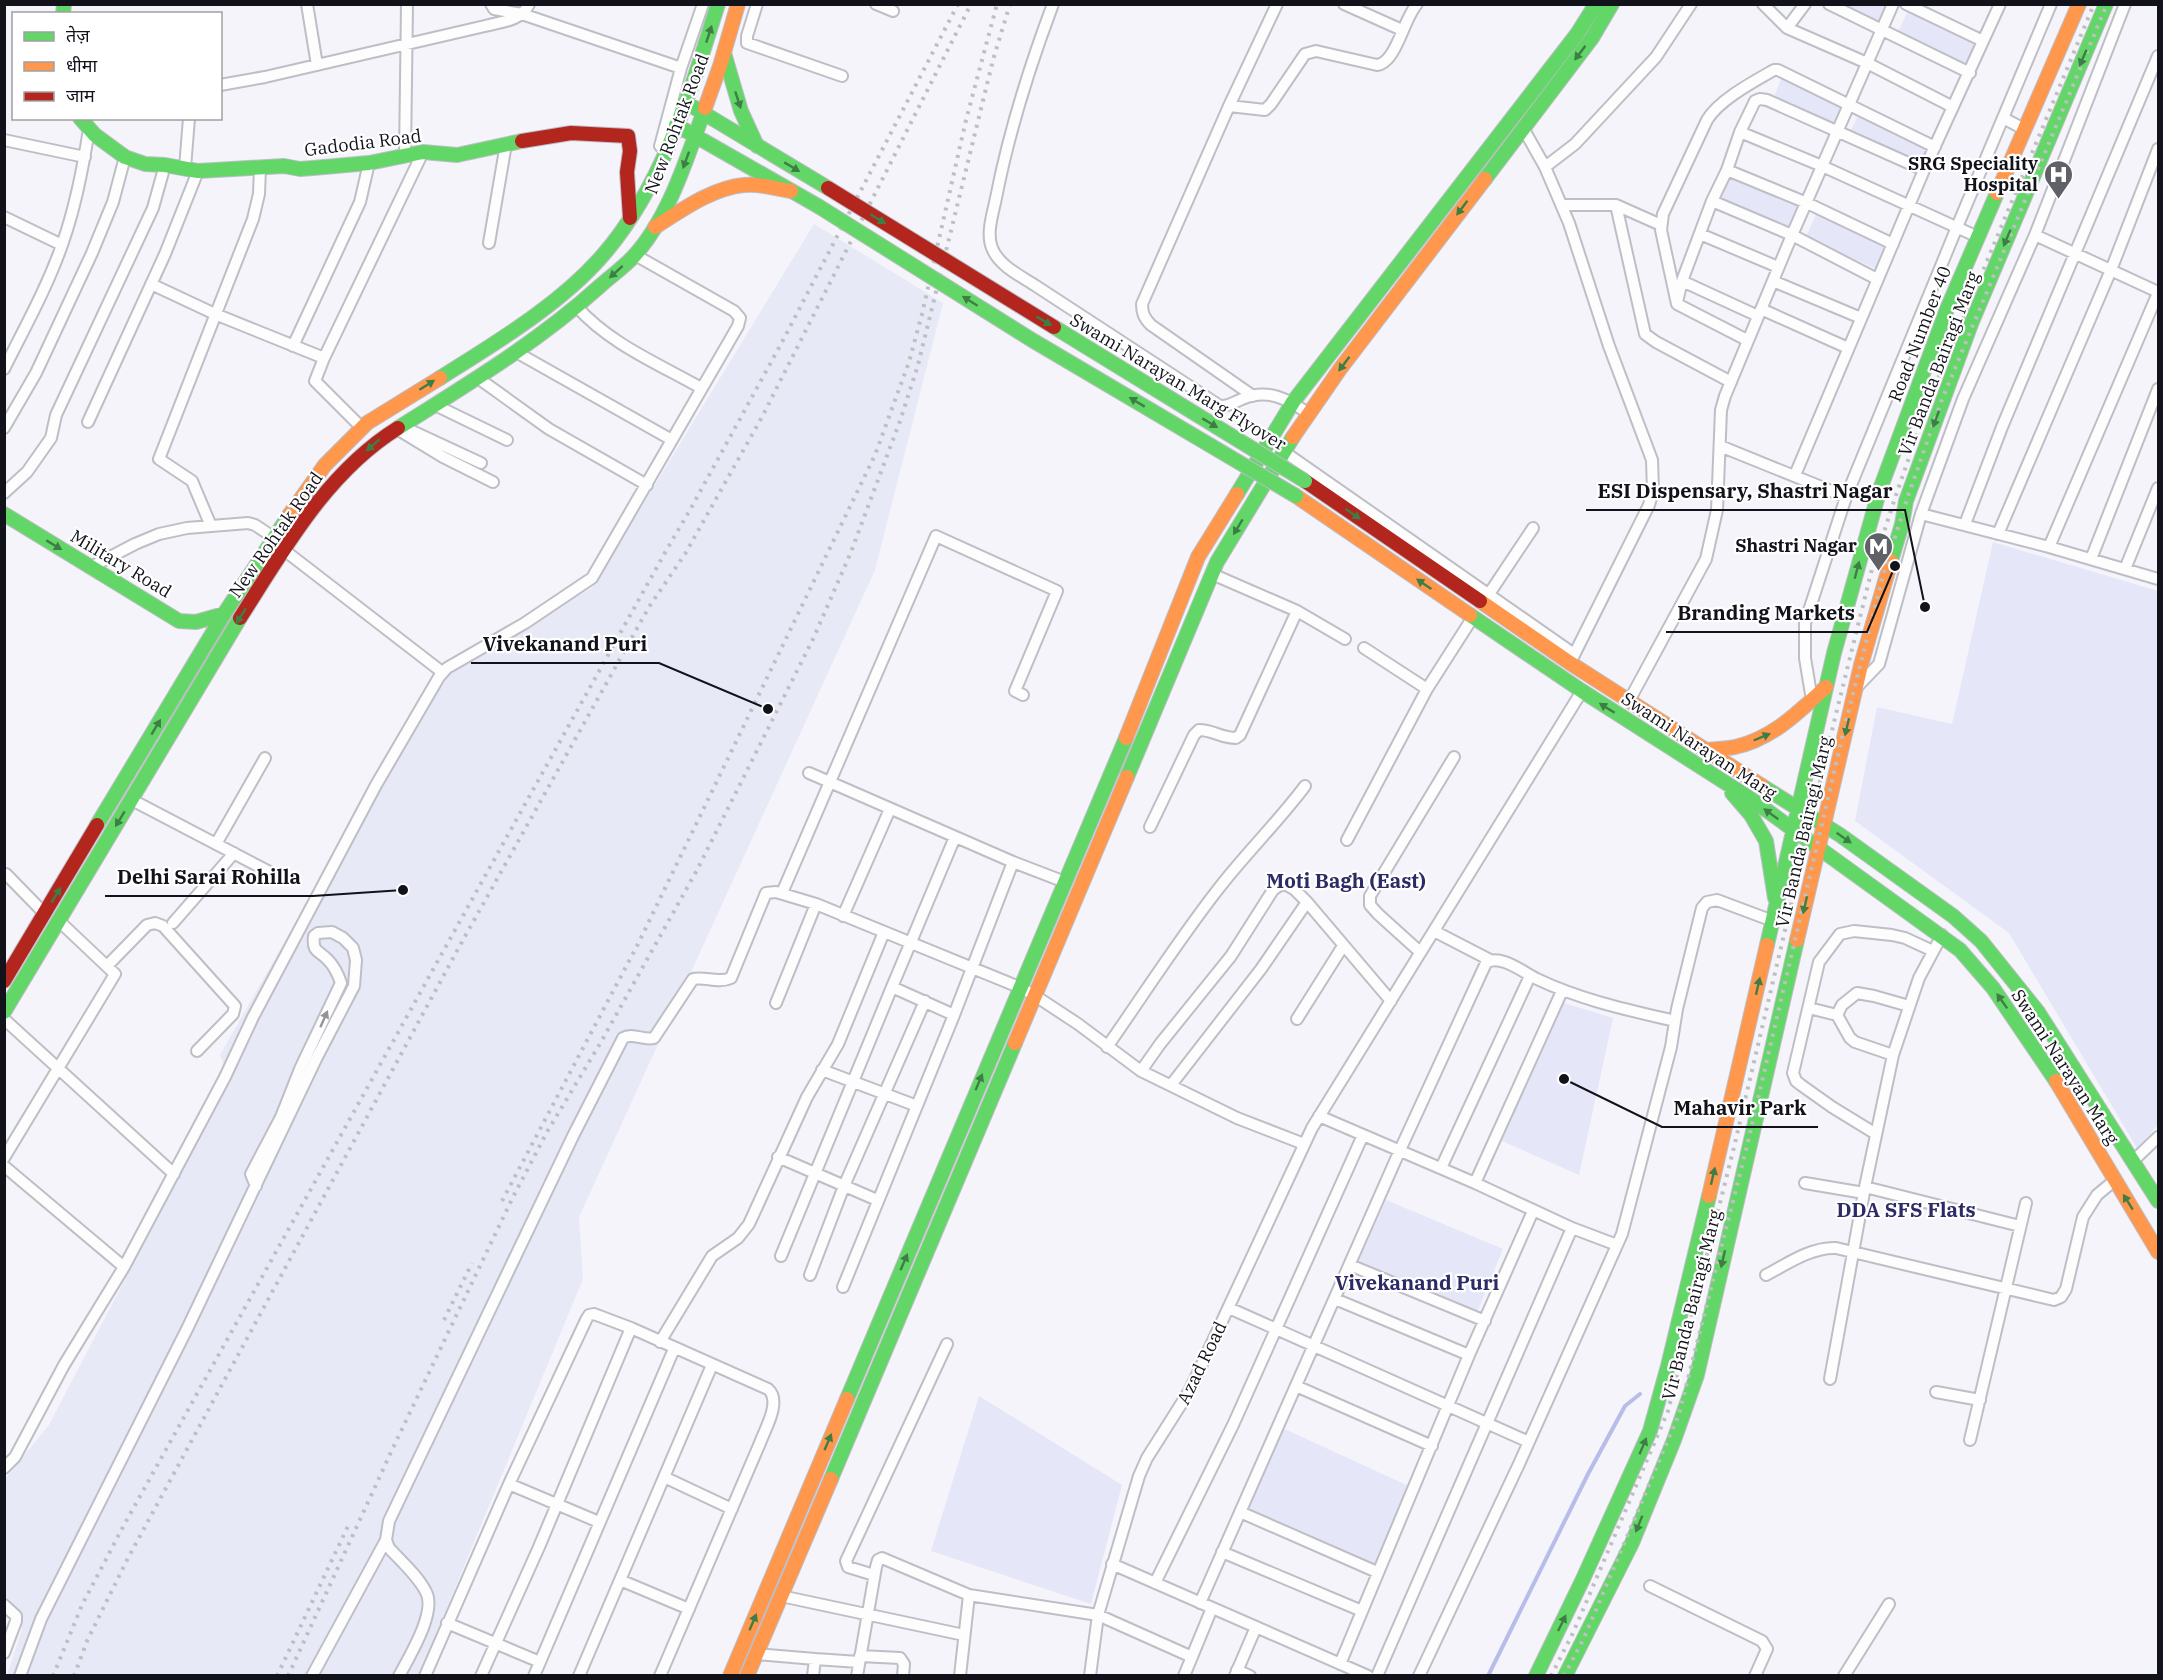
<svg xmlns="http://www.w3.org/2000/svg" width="2163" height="1680" font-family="'IBM Plex Serif','Noto Sans Devanagari',serif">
	<rect width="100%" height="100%" fill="#f4f4fa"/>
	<path fill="#e8e9f6" d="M814 224 943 303 875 570 579 1217 583 1279 419 1675H7L22 1629 5 1612 4 1480 49 1425 230 1078 220 1055 407 726 467 656 592 588Z"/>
	<path fill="#e5e7f9" d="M1835 5H1891L1882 25Z
		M1908 11 1978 42 1968 66 1897 34Z
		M1782 77 1844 105 1835 127 1773 99Z
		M1859 114 1928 148 1920 165 1849 134Z
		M1730 175 1801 207 1790 231 1720 199Z
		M1816 214 1887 246 1876 269 1806 237Z
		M1993 542 2158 591V1125L2137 1148 2009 933 1855 821 1877 707 1952 724Z
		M1561 1002 1613 1018 1579 1175 1502 1141Z
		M1386 1200 1503 1249 1476 1315 1356 1267Z
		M979 1396 1122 1485 1091 1604 931 1551Z
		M1280 1427 1411 1487 1377 1568 1245 1510Z"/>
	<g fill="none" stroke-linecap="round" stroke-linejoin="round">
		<path stroke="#b8bce8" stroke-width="4" d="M1488 1676 1588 1474 1625 1406 1640 1394"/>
		<defs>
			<path id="street" d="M307 4 317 65
				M491 4 494 9 522 14 681 68 703 4
				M757 4 747 36V43L842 76
				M876 4 893 11
				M1053 4C1029 68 1009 131 996 198 993 213 986 233 992 248 999 266 1021 276 1036 286L1220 406C1228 407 1235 402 1242 399 1268 388 1288 399 1309 414
				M1344 4 1402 30
				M1763 4 1787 28
				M1805 4 1787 28 1867 63 1953 107
				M1829 4 1970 73
				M1906 4 1983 41
				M220 85 265 77 485 26C500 22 522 21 529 4
				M1229 106 1265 110 1271 104 1305 54 1316 51 1377 65C1396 63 1403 20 1417 4
				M2003 118 2024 129
				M1523 128 1545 167 1569 223 1609 346 1652 460 1653 491 1649 505 1570 663
				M1740 132 1822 166 1978 237
				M4 140 85 157
				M660 146 681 68
				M405 156 407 4
				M1545 167 1575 144 1656 57 1691 4
				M185 168 189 118
				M1727 170 1807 203 1893 244
				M1712 201 1792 235 1877 279
				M1562 205H1616L1661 225
				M1616 205 1645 334 1656 342 1731 382
				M4 217 62 245
				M1700 234 1778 267
				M2035 235 2158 292
				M489 243 506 144
				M1682 281 1758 316
				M1773 281 1861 318
				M151 284 215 314 324 358
				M1677 302 1682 281 1712 201 1727 170 1740 132 1755 101 1760 99 1767 100 1924 170
				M577 307C610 344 659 364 701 388
				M1761 309 1848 348
				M1747 340 1677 304 1661 230 1663 214 1707 120C1719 100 1753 82 1774 70H1778L1935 147
				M293 346 360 202 369 163
				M516 352 672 440
				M4 369C25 327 48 286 63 242 76 205 83 168 89 129
				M478 378 549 429 647 485
				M1253 396 1151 325C1144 318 1142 313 1142 304L1229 106 1277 4
				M435 405 507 440
				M88 422 165 254 198 171
				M4 428 36 373 92 253 113 202 125 157
				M362 428 315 381 324 358 423 152
				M397 429 443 457 493 482
				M410 430 481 463
				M1720 446 1846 497
				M1283 451 1574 654
				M1795 475 1924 170 2000 4
				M4 493 27 472 51 438 56 415 153 208 165 165
				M1921 514 2049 547 2158 579
				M1965 524 2002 427 2158 56
				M211 526 192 481 159 459 253 219 259 194 260 167
				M1998 534 2111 270 2158 149
				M2049 547 2158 293
				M284 550 442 672
				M2091 559 2158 389
				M91 567 135 544 159 534 187 528 248 523 255 525 273 537
				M2125 569 2158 488
				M1212 574 1297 611 1345 639
				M1489 594 1533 528
				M1364 648 1427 689
				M1856 688 1879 664 1921 514 1963 399 2035 235 2125 4
				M1812 700 1805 658V623L1846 497 1957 227 2051 4
				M1629 701 1706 559 1717 510 1721 410 1725 396 1792 235 1893 4
				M809 773 1013 862
				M132 800 283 879
				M1150 827 1194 735 1199 730C1213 730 1221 738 1236 738L1240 735 1297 611
				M1347 840 1427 689 1473 617
				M216 844 265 758
				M6 874 45 914
				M782 893 936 536 1057 591 1015 691 1023 695
				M843 916 890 809
				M173 923 234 853
				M1434 931 1490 960
				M1420 952 1378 914 1370 905V896L1454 757
				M107 966 147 925 155 923 163 926 235 1006 233 1014 197 1051
				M892 987 955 837
				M776 1003 816 904
				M1809 1008 1837 1015 1850 1038 1855 1042 1893 1055
				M1837 1015 1842 1005 1857 993 1874 996 1909 1006
				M4 1019 174 1174
				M1297 1019 1343 946
				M1107 1047C1144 994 1179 939 1219 888 1246 853 1278 822 1305 786
				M822 1070 917 1106
				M1141 1071 1160 1044 1231 956 1273 890 1283 883 1294 889 1307 902 1391 1001
				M1171 1085 1261 969 1307 902
				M1319 1116 1475 1183 1572 1228 1617 1245
				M1876 1134 1832 1107 1801 1085 1796 1081 1793 1073 1819 962 1840 934 1854 931 1892 935 1905 938 1933 951
				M778 1157 877 1200
				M4 1158 115 974 59 921
				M2134 1160 2158 1137
				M4 1166 124 1267
				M1441 1168 1530 976
				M1475 1183 1562 991
				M1805 1183 1864 1193
				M1865 1187 2020 1226
				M781 1256 892 987 954 1015
				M1350 1265 1485 1321
				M810 1275 844 1186 925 1001
				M1766 1275C1787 1264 1811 1247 1836 1248L2054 1300 2061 1297 2066 1289 2083 1217 2097 1195 2115 1180
				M843 1287 954 1015 1013 862 1065 882
				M1335 1299 1469 1355
				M1229 1308 1529 1442
				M660 1342 712 1256 738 1238 749 1224 807 1097 838 1044 884 932
				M1830 1379 1865 1187 1893 1055 1919 978 1942 935
				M1296 1386 1432 1446
				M1936 1392 1980 1400
				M1970 1440 2026 1203
				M4 1468 15 1457 64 1365 124 1267 225 1077 253 1017 376 785 439 677 447 668 525 623 592 578 738 326 740 318 734 311 635 255
				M664 1477 732 1509
				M509 1484 599 1522
				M1240 1512 1377 1572
				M1222 1552 1362 1611
				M1112 1564 1368 1676
				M874 1575 848 1567 846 1561 947 1344
				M620 1580 689 1609
				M1155 1583 1233 1425 1363 1135
				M1650 1586 1762 1641 1767 1649 1755 1676
				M781 1596 964 1635
				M1200 1603 1400 1150 1486 963C1500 953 1524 973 1537 979 1581 1000 1628 1010 1675 1021
				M4 1605 16 1616V1621L4 1653
				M447 1623 540 1662
				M756 1654 815 1659 813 1676
				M860 1656 900 1658 904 1664 903 1676
				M815 1659 859 1662
				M1340 1664 1469 1355 1533 1211
				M1237 1670 1250 1676
				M20 1676 41 1619 187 1329 316 1059 354 986 356 960 353 948 343 938 332 932 318 933 314 936C312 953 319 950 328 960 335 967 338 974 341 983L300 1069 281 1117 251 1174 256 1186
				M312 1676 386 1540
				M399 1676C409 1657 437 1612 426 1592 418 1576 401 1561 389 1548L386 1540 389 1521 573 1136 623 1038C633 1032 643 1041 654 1038L693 979C705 976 718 984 731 978L766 893 776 892 816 904 1019 987 1034 995 1078 1024 1141 1071 1237 1118 1304 1144
				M425 1676 509 1484 586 1320 589 1315 594 1314 631 1328 768 1389C782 1401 765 1429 760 1443L660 1676
				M481 1676 539 1547 631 1328
				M534 1676 674 1349
				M579 1676 712 1365
				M857 1676 876 1567 878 1560 882 1558 969 1595 1098 1615 1192 1657
				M960 1676 969 1595
				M1090 1676 1098 1615 1139 1476 1147 1458 1190 1390 1312 1128 1582 691
				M1184 1676 1212 1608
				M1235 1676 1256 1627
				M1377 1676 1572 1228
				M1419 1676 1519 1464 1622 1234 1671 1047 1677 1009 1702 908 1707 902 1717 900 1773 921
				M1844 1676 1889 1604"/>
			<path id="fast" d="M63 14 64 4
				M724 53 741 111 757 146
				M685 102 828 188
				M80 118 95 135 125 157 145 164 165 165 198 171 284 166 300 169 313 168 369 163 423 152 457 155 522 141
				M676 125 818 206
				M1485 179 1592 38 1612 4
				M440 378C495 343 560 305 603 255 663 186 691 90 718 4
				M398 428C468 384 538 342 600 286 611 276 624 267 634 256 669 218 688 155 705 108
				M1237 494 1293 402 1577 34 1596 4
				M4 514 179 621 196 622 224 614
				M1891 561 1902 524 1906 501 1971 324 2106 4
				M1470 615 1582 691 1751 799 1960 950 1993 988 2056 1081
				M1127 777 1217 562 1293 437
				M1762 786 1840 835 1953 916 1981 941 2038 1012 2158 1201
				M1732 793 1751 815 1766 841 1775 898
				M97 825 224 614 290 514
				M1767 945 1834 653 1879 492 1947 309 1997 193
				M4 1012 240 618
				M847 1399 1126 738
				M831 1479 1015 1043
				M1536 1676 1583 1579 1650 1431 1668 1366 1709 1196
				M1565 1676 1632 1543 1674 1440 1697 1375 1797 940"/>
			<path id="slow" d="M705 108 720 66 738 4
				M1997 193 2079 4
				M655 227C682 210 712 188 744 185 760 183 776 189 791 191
				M1293 437 1340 369 1485 179
				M1296 496 1470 615
				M290 514 325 465 367 423 440 378
				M1480 601 1570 663 1762 786
				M1126 738 1198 557 1237 494
				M1706 750C1715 749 1725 749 1735 747 1772 739 1799 712 1826 687
				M1797 940 1861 665 1891 561
				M1015 1043 1127 777
				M2056 1081 2158 1252
				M1709 1196 1767 945
				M730 1676 847 1399
				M747 1676 831 1479"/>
			<path id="jam" d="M522 141 571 133 628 136 630 151 627 172 630 218
				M1305 481 1480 601
				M240 618C284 549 327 472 398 428
				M4 981 97 825"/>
		</defs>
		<use href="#street" stroke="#bebec6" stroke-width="14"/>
		<use href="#fast" stroke="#bebec6" stroke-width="16"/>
		<use href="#slow" stroke="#bebec6" stroke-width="16"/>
		<use href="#jam" stroke="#bebec6" stroke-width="16"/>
		<use href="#street" stroke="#fdfdfe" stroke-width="10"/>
		<use href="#fast" stroke="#63d668" stroke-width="14"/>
		<use href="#slow" stroke="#ff974d" stroke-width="14"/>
		<use href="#jam" stroke="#b3261e" stroke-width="14"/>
		<path stroke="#bebfc1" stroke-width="4" stroke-dasharray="3 6" stroke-linecap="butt" d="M502 1201 638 944 875 455 909 362 922 314 966 120 997 4
			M444 1320 472 1263
			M53 1676 82 1605 124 1525 667 549 690 510 781 344 958 4
			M74 1676 87 1641 127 1560 458 949 649 607 685 554 762 417 971 4
			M277 1676 349 1524
			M288 1676 392 1450 513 1197 547 1132 601 1042 697 870 814 637 851 552 900 421 918 365 993 60 1010 4
			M1551 1676 1573 1633 1668 1411 1734 1147 1835 718 1872 569 1897 492 1930 398 2094 4
			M1564 1676 1584 1638 1679 1414 1746 1150 1846 721 1884 572 1908 496 1941 402 2107 4"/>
		<defs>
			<path id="fast-bridge" d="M818 206 1032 340 1296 496
				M1054 327 1305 481"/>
			<path id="jam-bridge" d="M828 188 1054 327"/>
		</defs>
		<use href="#fast-bridge" stroke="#bebec6" stroke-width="16" stroke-linecap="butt"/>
		<use href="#jam-bridge" stroke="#bebec6" stroke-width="16" stroke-linecap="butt"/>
		<use href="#fast-bridge" stroke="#63d668" stroke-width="14"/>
		<use href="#jam-bridge" stroke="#b3261e" stroke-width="14"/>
	</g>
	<defs><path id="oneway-solid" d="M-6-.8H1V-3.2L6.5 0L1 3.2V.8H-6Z" transform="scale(1.5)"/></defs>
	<g fill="#3e7e45">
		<use href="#oneway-solid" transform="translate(709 34) rotate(-72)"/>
		<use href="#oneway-solid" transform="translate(1580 53) rotate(127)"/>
		<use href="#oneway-solid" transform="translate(2083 58) rotate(113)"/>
		<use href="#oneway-solid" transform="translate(738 100) rotate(72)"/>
		<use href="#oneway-solid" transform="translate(686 160) rotate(110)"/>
		<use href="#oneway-solid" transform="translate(792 167) rotate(31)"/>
		<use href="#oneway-solid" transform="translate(1462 208) rotate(127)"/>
		<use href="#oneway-solid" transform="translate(878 219) rotate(31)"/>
		<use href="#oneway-solid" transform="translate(2007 238) rotate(113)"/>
		<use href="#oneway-solid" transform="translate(616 272) rotate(138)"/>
		<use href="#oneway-solid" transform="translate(970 301) rotate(-148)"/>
		<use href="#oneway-solid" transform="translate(1044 321) rotate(31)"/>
		<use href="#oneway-solid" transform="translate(1344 364) rotate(127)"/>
		<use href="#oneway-solid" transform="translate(427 385) rotate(-32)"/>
		<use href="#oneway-solid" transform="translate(1137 402) rotate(-149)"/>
		<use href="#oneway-solid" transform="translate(1936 419) rotate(110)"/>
		<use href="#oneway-solid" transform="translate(1210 423) rotate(31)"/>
		<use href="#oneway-solid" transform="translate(373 445) rotate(139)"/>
		<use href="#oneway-solid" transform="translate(1353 514) rotate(35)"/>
		<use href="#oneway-solid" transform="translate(1238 527) rotate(121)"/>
		<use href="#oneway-solid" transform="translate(54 545) rotate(31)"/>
		<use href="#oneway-solid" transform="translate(1857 570) rotate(-75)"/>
		<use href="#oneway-solid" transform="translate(1424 584) rotate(-146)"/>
		<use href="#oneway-solid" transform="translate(241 616) rotate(123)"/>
		<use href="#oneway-solid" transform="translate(1607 708) rotate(-148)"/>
		<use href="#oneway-solid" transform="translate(156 727) rotate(-59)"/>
		<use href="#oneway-solid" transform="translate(1847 727) rotate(103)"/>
		<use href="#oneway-solid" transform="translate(1762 737) rotate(-23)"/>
		<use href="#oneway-solid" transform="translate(1771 814) rotate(-144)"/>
		<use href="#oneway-solid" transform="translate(120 819) rotate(121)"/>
		<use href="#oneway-solid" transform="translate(1844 838) rotate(35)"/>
		<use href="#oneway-solid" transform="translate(56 895) rotate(-59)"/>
		<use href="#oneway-solid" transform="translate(1805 905) rotate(103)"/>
		<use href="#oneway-solid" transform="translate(1758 986) rotate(-77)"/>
		<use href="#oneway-solid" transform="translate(2002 1001) rotate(-125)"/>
		<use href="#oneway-solid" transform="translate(979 1082) rotate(-67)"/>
		<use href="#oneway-solid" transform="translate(1713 1176) rotate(-77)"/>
		<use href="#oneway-solid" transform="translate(2128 1202) rotate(-122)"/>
		<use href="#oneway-solid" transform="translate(1723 1259) rotate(103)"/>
		<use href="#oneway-solid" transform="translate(904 1262) rotate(-67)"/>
		<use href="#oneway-solid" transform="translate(828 1442) rotate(-67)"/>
		<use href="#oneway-solid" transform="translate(1643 1446) rotate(-67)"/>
		<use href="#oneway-solid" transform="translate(1639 1524) rotate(112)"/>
		<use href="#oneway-solid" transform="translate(753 1622) rotate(-67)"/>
		<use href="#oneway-solid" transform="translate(1562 1623) rotate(-64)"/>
	</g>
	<use fill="#939397" href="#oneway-solid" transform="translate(324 1019) rotate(-66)"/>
	<defs>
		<symbol id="hospital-pin" viewBox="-11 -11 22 30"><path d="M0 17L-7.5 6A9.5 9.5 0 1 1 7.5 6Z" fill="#606168" stroke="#fff"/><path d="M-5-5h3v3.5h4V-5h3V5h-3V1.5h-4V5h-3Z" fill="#fff"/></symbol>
		<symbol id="metro-pin" viewBox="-11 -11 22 30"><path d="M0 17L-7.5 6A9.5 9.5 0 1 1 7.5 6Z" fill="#606168" stroke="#fff"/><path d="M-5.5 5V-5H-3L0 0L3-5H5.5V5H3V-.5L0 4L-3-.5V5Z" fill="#fff"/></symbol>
	</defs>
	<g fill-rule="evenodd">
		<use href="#hospital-pin" x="2042" y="158" width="33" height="45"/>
		<use href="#metro-pin" x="1862" y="530" width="33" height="45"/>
	</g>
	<g text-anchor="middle" stroke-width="4.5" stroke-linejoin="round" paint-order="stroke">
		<g font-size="18" fill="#11121a" stroke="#fff">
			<text transform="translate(677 124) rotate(-69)" y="6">New Rohtak Road</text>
			<text transform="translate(363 143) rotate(-7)" y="6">Gadodia Road</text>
			<text transform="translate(1920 334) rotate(-69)" y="6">Road Number 40</text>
			<text transform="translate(1939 364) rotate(-69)" y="6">Vir Banda Bairagi Marg</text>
			<text transform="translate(1178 382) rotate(31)" y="6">Swami Narayan Marg Flyover</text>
			<text transform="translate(276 535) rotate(-55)" y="6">New Rohtak Road</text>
			<text transform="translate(121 564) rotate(31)" y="6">Military Road</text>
			<text transform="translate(1699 746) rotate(33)" y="6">Swami Narayan Marg</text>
			<text transform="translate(1804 832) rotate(-77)" y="6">Vir Banda Bairagi Marg</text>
			<text transform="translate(2065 1067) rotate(57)" y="6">Swami Narayan Marg</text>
			<text transform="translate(1692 1305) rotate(-76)" y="6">Vir Banda Bairagi Marg</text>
			<text transform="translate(1202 1363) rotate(-64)" y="6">Azad Road</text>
		</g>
		<g font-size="18" font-weight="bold" fill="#11121a" stroke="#fff" text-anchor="end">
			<text x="2038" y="170">SRG Speciality<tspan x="2038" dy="21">Hospital</tspan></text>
			<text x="1857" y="552">Shastri Nagar</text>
		</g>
		<g font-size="20" font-weight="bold" fill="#2c2b66" stroke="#fff">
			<text x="1346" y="888">Moti Bagh (East)</text>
			<text x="1906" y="1217">DDA SFS Flats</text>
			<text x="1417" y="1290">Vivekanand Puri</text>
		</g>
	</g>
	<path fill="none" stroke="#11121a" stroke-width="2" d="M1925 607L1905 510H1586M1895 566L1867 632H1666M768 709L659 663H471M403 890L313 896H105M1564 1079L1662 1127H1818"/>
	<g fill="#11121a" stroke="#fff" stroke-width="2">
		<circle cx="1925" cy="607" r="6"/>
		<circle cx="1895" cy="566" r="6"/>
		<circle cx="768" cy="709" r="6"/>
		<circle cx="403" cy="890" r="6"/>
		<circle cx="1564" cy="1079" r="6"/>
	</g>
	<g font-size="20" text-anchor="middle" font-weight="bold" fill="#11121a" stroke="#fff" stroke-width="4.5" stroke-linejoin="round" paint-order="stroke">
		<text x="1745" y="498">ESI Dispensary, Shastri Nagar</text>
		<text x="1766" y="620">Branding Markets</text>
		<text x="565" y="651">Vivekanand Puri</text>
		<text x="209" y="884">Delhi Sarai Rohilla</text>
		<text x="1740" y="1115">Mahavir Park</text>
	</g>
	<rect width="2163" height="1680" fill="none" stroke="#11121a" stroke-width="12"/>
	<rect x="12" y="12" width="210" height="108" fill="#ffffff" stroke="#a0a0a3" stroke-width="1.5"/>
	<rect x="24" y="32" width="30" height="9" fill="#63d668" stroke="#a0a0a3" stroke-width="1.5"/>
	<text x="66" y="42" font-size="18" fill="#11121a">तेज़</text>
	<rect x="24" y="62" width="30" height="9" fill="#ff974d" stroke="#a0a0a3" stroke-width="1.5"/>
	<text x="66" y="72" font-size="18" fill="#11121a">धीमा</text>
	<rect x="24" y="92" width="30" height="9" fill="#b3261e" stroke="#a0a0a3" stroke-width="1.5"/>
	<text x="66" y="102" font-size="18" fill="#11121a">जाम</text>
</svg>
